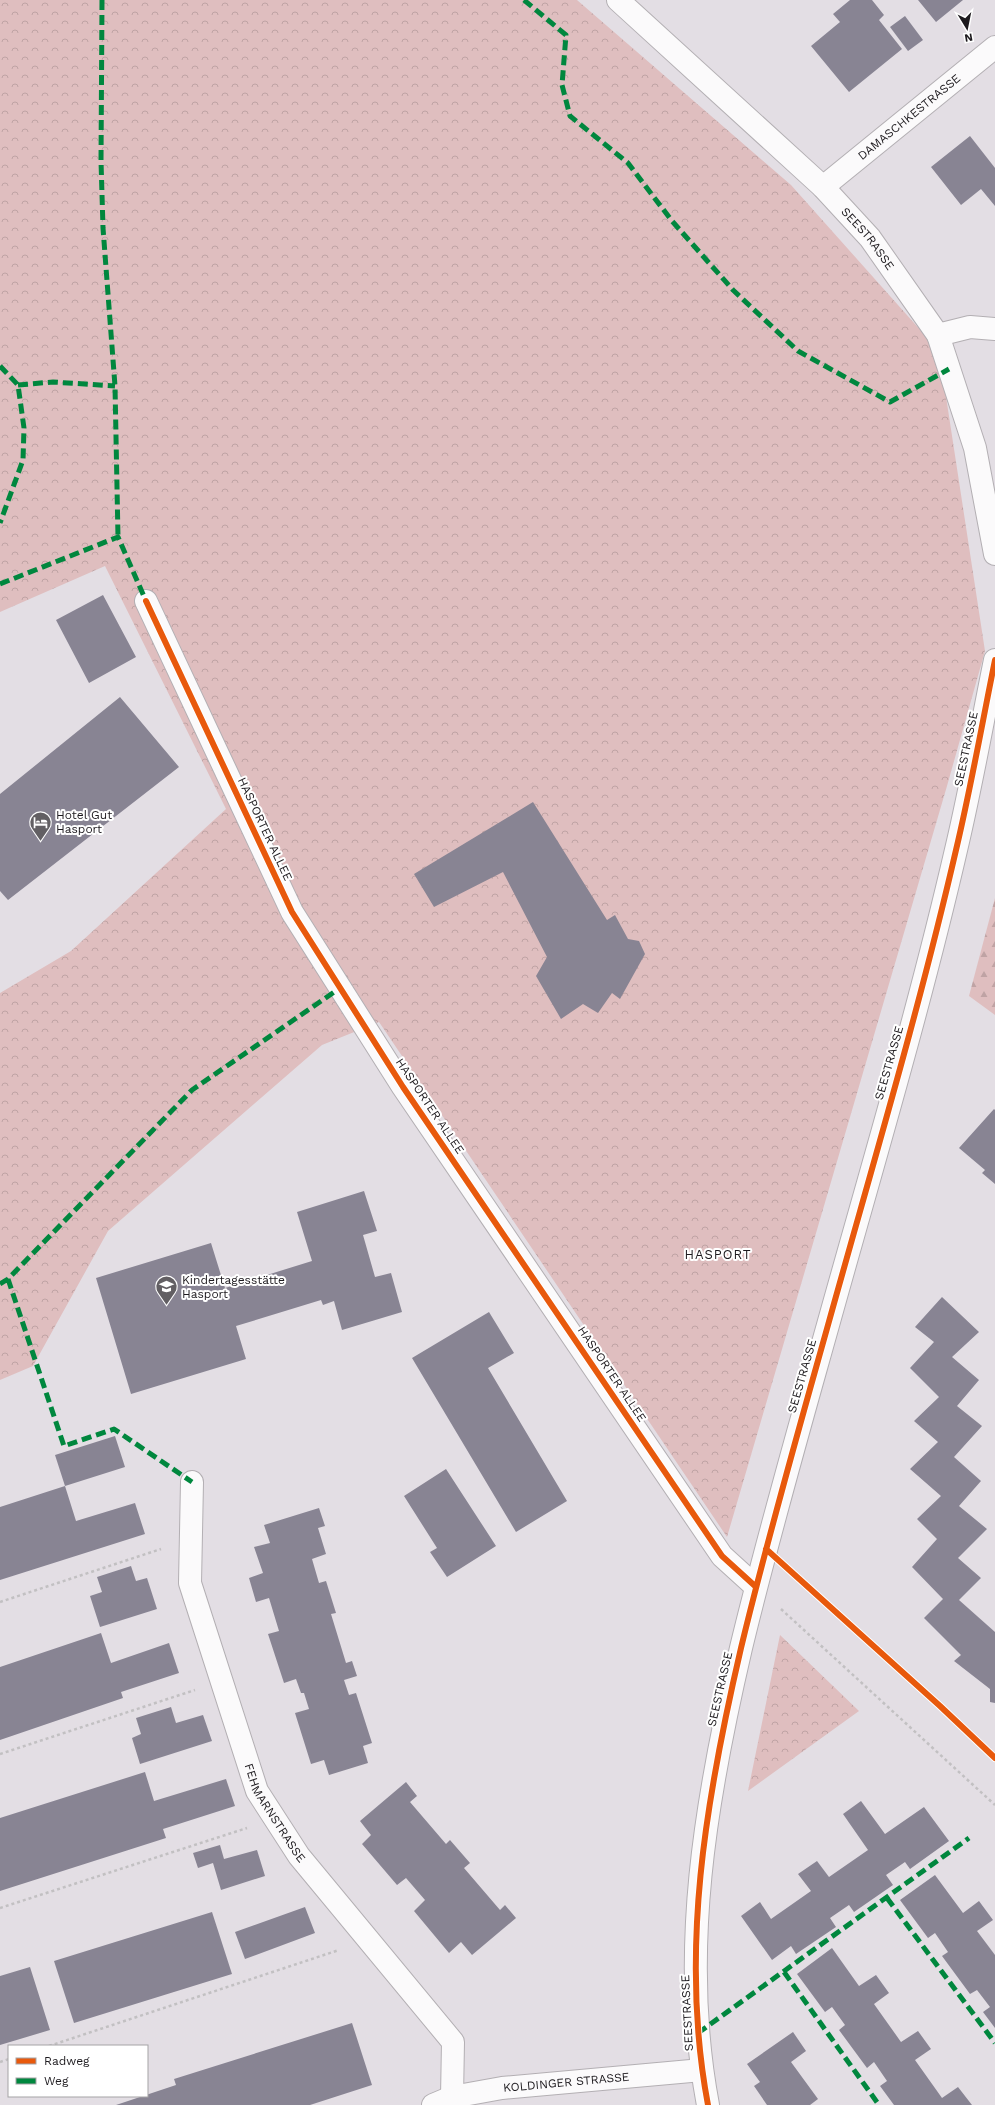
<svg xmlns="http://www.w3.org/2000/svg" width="995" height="2105" font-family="'Work Sans',sans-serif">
	<defs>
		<pattern id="forest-firs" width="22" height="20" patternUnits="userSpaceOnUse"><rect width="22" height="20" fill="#dfbebf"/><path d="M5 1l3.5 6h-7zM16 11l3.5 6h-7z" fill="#bfa3a4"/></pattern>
		<pattern id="park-crowns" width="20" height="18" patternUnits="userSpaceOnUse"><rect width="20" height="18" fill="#dfbebf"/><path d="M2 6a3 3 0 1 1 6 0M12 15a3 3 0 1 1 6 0" fill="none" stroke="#bfa3a4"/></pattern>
	</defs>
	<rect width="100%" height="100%" fill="#e3dee4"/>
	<path fill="url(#forest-firs)" d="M995 898V1015L969 996Z"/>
	<path fill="url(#park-crowns)" d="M0 0H577L791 185 939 351 985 651 947 786 727 1537 379 1022 322 1045 108 1231 33 1366 0 1380V993L71 951 226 809 105 566 0 612Z
		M780 1635 859 1711 748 1791Z"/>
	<path fill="#888493" d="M850 0H872L884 15 879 20 902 49 849 92 811 46 840 22 833 14Z
		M918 0H963L936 22Z
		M905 16 923 40 908 51 890 27Z
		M970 136 995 168V206L981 189 961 205 931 167Z
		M103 595 136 657 89 683 56 620Z
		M120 697 179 767 8 900 0 891V794Z
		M533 802 607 920 615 915 628 939 639 941 645 954 620 999 612 993 598 1013 583 1004 561 1019 536 976 547 957 503 872 434 907 414 874Z
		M994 1109 995 1110V1184L982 1173 985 1170 959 1148Z
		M364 1191 377 1231 363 1235 375 1277 391 1273 402 1312 342 1330 334 1301 323 1305 321 1300 236 1326 246 1359 131 1394 96 1278 211 1243 225 1288 312 1261 297 1212Z
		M942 1297 979 1332 952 1357 979 1380 957 1406 982 1426 954 1457 981 1481 959 1506 987 1529 958 1558 981 1578 959 1600 995 1632V1703L990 1702V1689L954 1661 961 1655 924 1618 943 1599 912 1567 937 1539 917 1519 941 1496 910 1469 938 1442 914 1421 939 1397 910 1368 934 1342 915 1327Z
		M489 1312 514 1353 488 1368 567 1501 516 1532 412 1358Z
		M115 1436 125 1467 65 1486 55 1455Z
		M446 1469 496 1546 447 1577 430 1552 437 1548 404 1496Z
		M65 1486 76 1521 135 1503 145 1534 0 1580V1507Z
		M319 1508 325 1526 318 1528 326 1554 312 1559 319 1583 326 1581 336 1613 331 1614 346 1663 352 1661 357 1676 344 1680 349 1695 356 1693 372 1743 363 1746 368 1763 329 1775 324 1760 311 1764 295 1713 309 1709 304 1693H301L296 1679 284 1683 268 1634 279 1631 269 1598 256 1602 249 1578 263 1573 254 1547 270 1543 264 1525Z
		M131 1566 136 1581 147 1578 157 1609 100 1627 90 1596 102 1592 97 1577Z
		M101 1633 111 1663 169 1643 179 1673 121 1692 123 1698 0 1740V1667Z
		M171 1707 176 1723 203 1715 212 1741 140 1764 132 1738 141 1734 136 1718Z
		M145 1772 154 1801 226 1779 235 1806 163 1829 166 1838 0 1891V1818Z
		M406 1782 417 1796 410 1802 446 1844 450 1840 470 1863 464 1868 500 1910 505 1905 516 1918 472 1955 461 1942 449 1953 414 1911 425 1900 406 1878 397 1885 362 1844 371 1835 360 1821Z
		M861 1801 885 1834 924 1807 949 1841 910 1869 905 1862 886 1875 893 1885 854 1912 849 1905 830 1918 836 1927 796 1954 791 1946 772 1960 741 1916 760 1902 771 1919 811 1891 798 1874 817 1861 829 1877 868 1850 843 1814Z
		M220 1845 224 1859 257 1850 265 1876 221 1890 213 1863 198 1868 193 1853Z
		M935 1875 963 1913 979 1901 993 1920 977 1931 995 1955V2028L983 2012 990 2007 977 1990 970 1994 942 1956 948 1952 935 1933 928 1938 900 1900Z
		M305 1907 315 1933 245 1959 235 1932Z
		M212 1912 232 1974 74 2023 54 1961Z
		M832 1948 859 1986 876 1975 889 1993 874 2004 901 2042 918 2031 931 2049 915 2060 942 2098 958 2087 972 2105H894L880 2086 887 2081 874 2062 867 2068 839 2030 845 2025 832 2007 825 2012 797 1974Z
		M30 1967 50 2030 0 2045V1976Z
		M352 2023 372 2085 310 2105H116L176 2085 174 2079Z
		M793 2032 806 2051 791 2062 818 2099 810 2105H767L754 2086 760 2082 747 2064Z"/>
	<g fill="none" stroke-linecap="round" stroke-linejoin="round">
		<defs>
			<g id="minor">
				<path id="s1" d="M618 0 823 187 870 238 938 335 975 448 995 554"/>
				<path id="s2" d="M823 187 995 47"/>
				<path d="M938 335 970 327 995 329"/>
				<path d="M146 601 292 912 403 1087 722 1556 755 1586"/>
				<path id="s3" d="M192 1482 190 1583 257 1791 299 1856 453 2042 452 2097 450 2105"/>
				<path id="s4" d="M433 2105 452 2097 502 2088 702 2070"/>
				<path d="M708 2105C679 1952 706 1798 741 1648 767 1540 798 1432 828 1325 872 1167 919 1010 956 850 971 787 982 724 995 660"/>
			</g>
		</defs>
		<use href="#minor" stroke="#b3afb3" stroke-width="24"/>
		<path stroke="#c2c0c2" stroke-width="2.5" stroke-dasharray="3 3" stroke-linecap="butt" d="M0 1602 161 1549
			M781 1609 995 1805
			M0 1754 195 1690
			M0 1908 247 1828
			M49 2046 339 1950
			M0 2062 9 2059"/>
		<use href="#minor" stroke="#fbfafb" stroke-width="22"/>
		<path stroke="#00873e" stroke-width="5" stroke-dasharray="10 5" stroke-linecap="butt" d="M102 0 101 161 103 228 115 386 118 537
			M524 0 566 35 562 85 570 116 628 163 672 221 733 290 798 351 890 402 949 369
			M0 366 18 385 24 428 23 460 0 523
			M18 385 53 382 115 386
			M0 584 118 537 146 601
			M8 1279 64 1446 114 1429 192 1482
			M0 1284 8 1279 192 1090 340 988
			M887 1898 995 2043
			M784 1972 879 2105
			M698 2033 969 1838"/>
		<defs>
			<path id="cycleway" d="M146 601 292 912 403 1087 722 1556 755 1586
				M766 1549 940 1706 995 1758
				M708 2105C679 1952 706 1798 741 1648 767 1540 798 1432 828 1325 872 1167 919 1010 956 850 971 787 982 724 995 660"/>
		</defs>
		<use href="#cycleway" stroke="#fff" stroke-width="8"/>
		<use href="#cycleway" stroke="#e8590c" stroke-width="6"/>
	</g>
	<defs>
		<symbol id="hotel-pin" viewBox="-11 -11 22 30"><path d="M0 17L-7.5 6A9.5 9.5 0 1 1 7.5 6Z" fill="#625f63" stroke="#fff"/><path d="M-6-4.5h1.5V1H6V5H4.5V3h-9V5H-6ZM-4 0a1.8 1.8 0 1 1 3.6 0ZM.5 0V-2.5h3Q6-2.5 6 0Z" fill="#fff"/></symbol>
		<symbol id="school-pin" viewBox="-11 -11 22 30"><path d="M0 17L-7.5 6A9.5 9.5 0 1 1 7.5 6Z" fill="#625f63" stroke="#fff"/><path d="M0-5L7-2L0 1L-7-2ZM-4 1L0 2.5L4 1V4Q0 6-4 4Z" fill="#fff"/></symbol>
	</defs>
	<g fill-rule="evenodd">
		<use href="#hotel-pin" x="28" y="810" width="25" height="34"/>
		<use href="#school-pin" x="154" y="1274" width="25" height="34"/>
	</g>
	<g text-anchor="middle" stroke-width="4" stroke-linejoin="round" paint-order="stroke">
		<g font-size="12" fill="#1d1a1e" stroke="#fff">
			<text dy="4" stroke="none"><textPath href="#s2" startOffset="111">DAMASCHKESTRASSE</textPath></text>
			<text dy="4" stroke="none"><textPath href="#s1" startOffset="346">SEESTRASSE</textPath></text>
			<text transform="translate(966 749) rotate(-78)" y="4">SEESTRASSE</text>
			<text transform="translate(265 829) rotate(65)" y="4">HASPORTER ALLEE</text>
			<text transform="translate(889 1063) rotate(-74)" y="4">SEESTRASSE</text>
			<text transform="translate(430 1106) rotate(56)" y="4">HASPORTER ALLEE</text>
			<text transform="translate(612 1374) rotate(56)" y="4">HASPORTER ALLEE</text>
			<text transform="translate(802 1376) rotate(-74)" y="4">SEESTRASSE</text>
			<text transform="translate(720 1689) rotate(-77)" y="4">SEESTRASSE</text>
			<text dy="4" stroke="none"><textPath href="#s3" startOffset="347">FEHMARNSTRASSE</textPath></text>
			<text transform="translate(687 2013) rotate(-93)" y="4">SEESTRASSE</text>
			<text dy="4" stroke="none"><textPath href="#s4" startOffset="136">KOLDINGER STRASSE</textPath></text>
		</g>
		<g font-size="12" fill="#1d1a1e" stroke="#fff" text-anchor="start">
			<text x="56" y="819">Hotel Gut<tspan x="56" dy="14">Hasport</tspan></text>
			<text x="182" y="1284">Kindertagesstätte<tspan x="182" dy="14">Hasport</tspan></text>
		</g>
		<g font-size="13" letter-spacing="1" fill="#1d1a1e" stroke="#fff">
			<text x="718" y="1259">HASPORT</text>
		</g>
	</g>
	<rect x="8" y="2045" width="140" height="52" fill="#ffffff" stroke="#a5a3a5"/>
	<rect x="16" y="2058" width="20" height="6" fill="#e8590c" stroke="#a5a3a5"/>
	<text x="44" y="2065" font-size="12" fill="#1d1a1e">Radweg</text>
	<rect x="16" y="2078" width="20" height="6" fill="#00873e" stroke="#a5a3a5"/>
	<text x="44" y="2085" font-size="12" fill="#1d1a1e">Weg</text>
	<g transform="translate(967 28) rotate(170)" stroke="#ffffff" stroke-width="3" paint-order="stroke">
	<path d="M0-3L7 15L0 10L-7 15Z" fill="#1d1a1e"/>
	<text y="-6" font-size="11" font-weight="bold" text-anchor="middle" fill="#1d1a1e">N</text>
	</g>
</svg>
